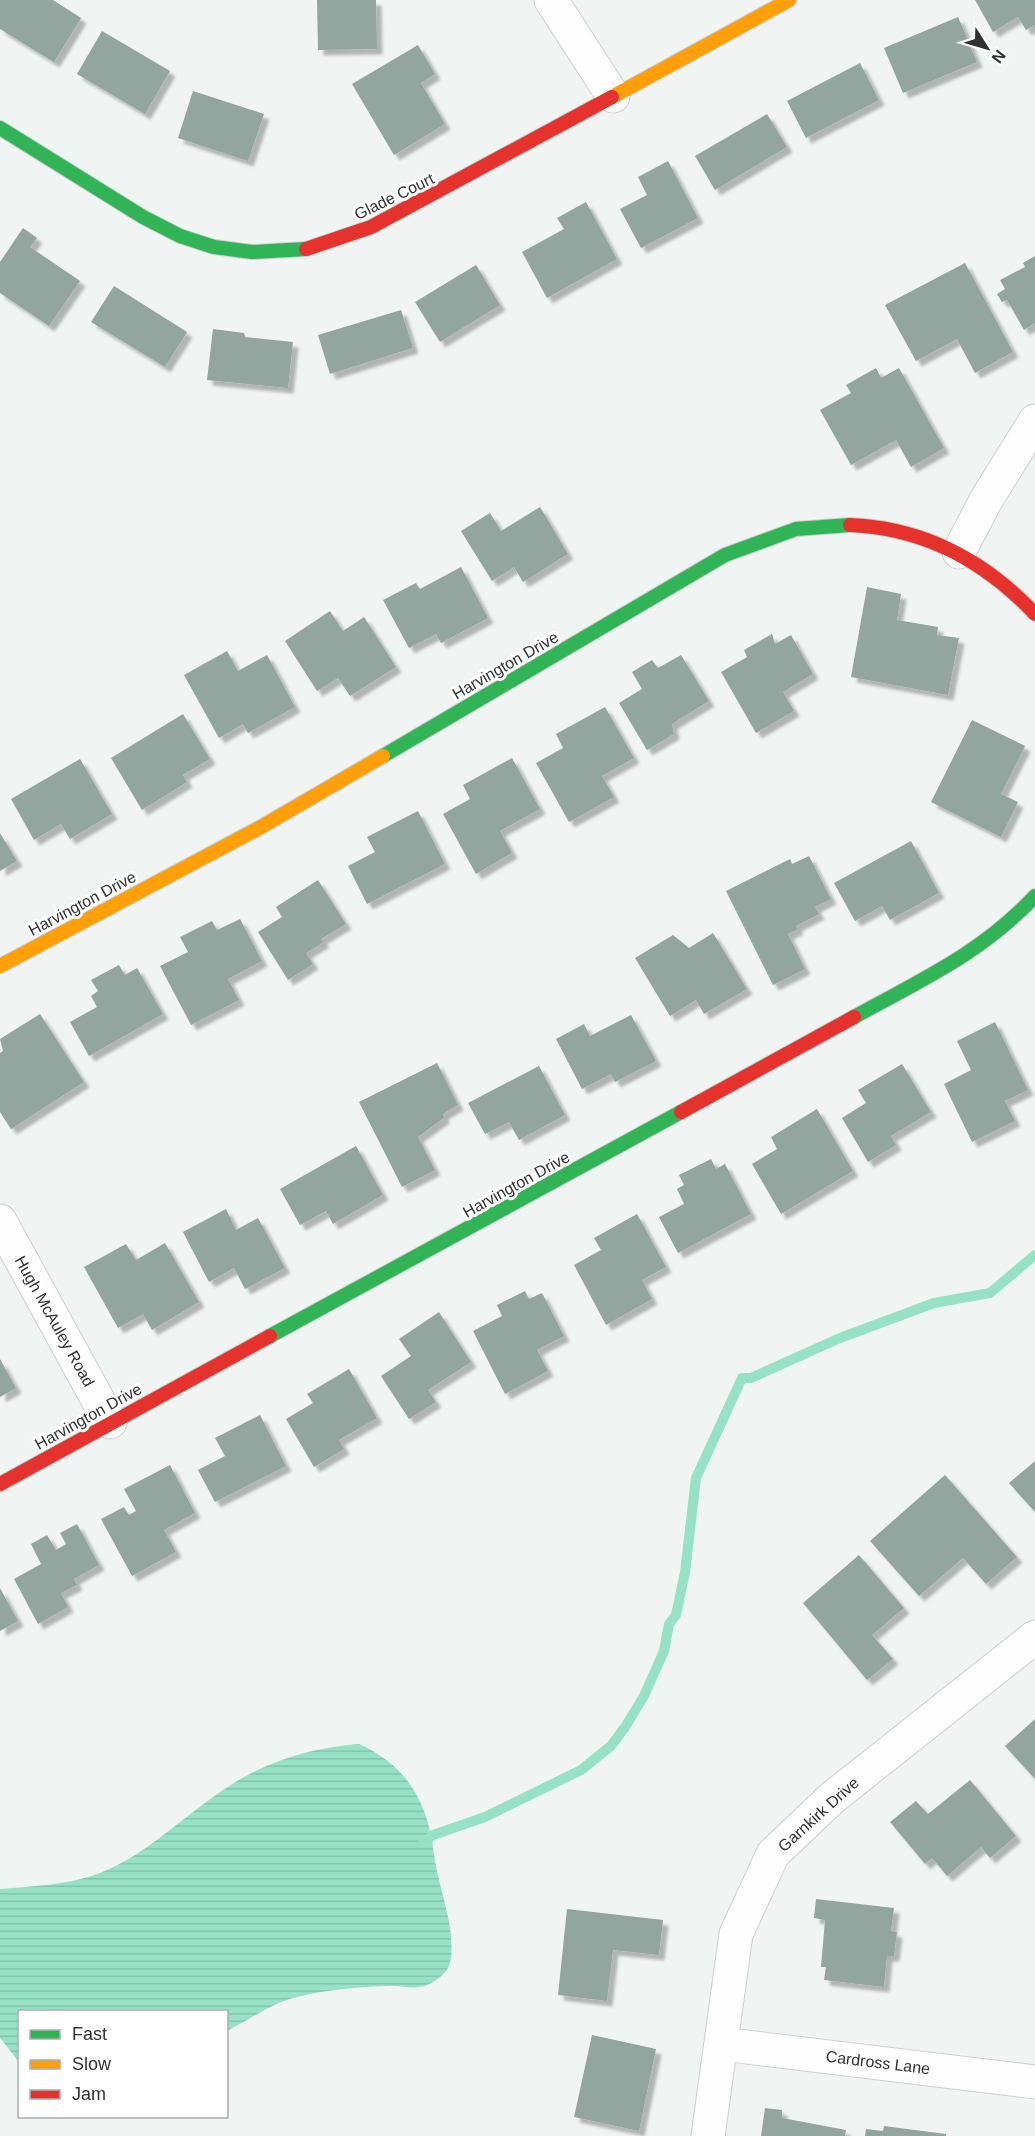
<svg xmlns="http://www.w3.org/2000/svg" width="1035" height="2136" font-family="Helvetica,sans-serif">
	<defs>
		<pattern id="water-rules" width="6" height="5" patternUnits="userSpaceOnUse" patternTransform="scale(1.5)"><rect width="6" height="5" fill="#97e2c7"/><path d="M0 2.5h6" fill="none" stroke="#82c2ab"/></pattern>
		<filter id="shadow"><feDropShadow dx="5.5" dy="5.5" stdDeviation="1.5" flood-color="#0004"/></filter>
	</defs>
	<rect width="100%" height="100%" fill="#f0f5f3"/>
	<path fill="url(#water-rules)" d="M359 1744C408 1766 428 1803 434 1854 438 1888 457 1928 450 1963 447 1974 431 1986 419 1987 409 1989 398 1985 387 1986 355 1987 308 1991 279 2003 261 2011 244 2022 227 2031L226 2012H20L19 2062 0 2038V1889C33 1886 69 1885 100 1873 151 1853 190 1809 237 1781 274 1759 316 1747 359 1744Z"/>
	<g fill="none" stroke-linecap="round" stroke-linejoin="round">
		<path stroke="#97e2c7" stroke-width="10" d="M423 1843 433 1835 485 1817 581 1770 611 1746 625 1727 644 1696 664 1651 669 1624 676 1615 685 1572 696 1478 742 1378H751L840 1338 934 1303 990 1293 1035 1255"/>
	</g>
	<path fill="#92a59f" filter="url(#shadow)" d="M0 0H53L81 18 54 62 0 29Z
		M317 0H376L377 49 318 50Z
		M975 0H1035V25L1026 30 1018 17 993 32Z
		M958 17 977 62 903 93 884 48Z
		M102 31 170 71 145 114 77 74Z
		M418 45 435 74 421 83 445 124 394 155 352 84Z
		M860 63 879 100 806 138 787 101Z
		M193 91 264 114 248 161 178 138Z
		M767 114 787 147 715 190 695 156Z
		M668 161 698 218 641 248 620 209 647 195 638 177Z
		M586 202 617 259 547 298 522 252 564 229 557 218Z
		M23 228 37 238 30 247 80 281 49 326 0 293V262Z
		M1035 256V323L1024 330 1007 300 1002 302 997 294 1005 289 1000 280 1025 267 1023 263Z
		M965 263 1013 352 975 373 957 339 916 361 885 305Z
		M476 265 500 305 440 342 415 302Z
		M114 286 187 332 165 367 91 322Z
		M401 310 413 348 330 374 318 335Z
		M213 329 244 333 245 337 293 342 288 388 207 380Z
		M876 368 881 378 899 368 944 448 911 467 896 440 851 465 820 410 851 393 846 385Z
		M540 507 568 554 523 582 514 567 492 581 461 531 490 513 501 531Z
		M461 567 488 618 441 643 436 634 409 648 383 600 416 583 420 589Z
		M867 587 901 594 897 620 938 627 937 635 959 638 948 695 851 677Z
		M330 611 343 631 364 617 396 667 350 696 338 678 317 691 285 641Z
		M772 634 775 644 791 635 813 674 783 692 794 711 756 733 721 672 747 657 744 650Z
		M227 651 238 671 267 655 295 707 248 733 243 724 219 738 184 675Z
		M681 655 709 701 672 724 674 734 647 750 619 703 642 689 632 672 652 660 658 668Z
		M605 707 634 758 602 776 614 797 569 822 536 763 563 748 556 734Z
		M183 714 210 759 183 775 187 782 142 810 111 758Z
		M972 720 1025 746 1001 794 1018 802 1001 837 931 802Z
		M512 758 540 809 500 831 512 853 476 874 443 814 470 799 463 785Z
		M80 759 112 814 70 839 61 824 34 840 11 799Z
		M418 811 445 864 367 904 348 866 375 852 367 837Z
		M0 833 17 861 0 871Z
		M911 841 939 893 890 920 882 906 855 921 834 883Z
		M809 856 831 899 815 907 819 914 796 926 798 929 788 934 805 969 773 985 726 891 790 859 792 864Z
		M318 880 346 924 321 939 324 942 306 953 313 964 288 980 258 932 282 917 276 907Z
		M240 919 262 961 228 979 239 1000 191 1025 160 966 188 952 180 937 212 921 217 930Z
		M713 933 747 989 704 1014 696 1000 670 1016 635 958 673 935 689 948Z
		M119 965 125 975 137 968 163 1014 89 1056 70 1022 97 1007 91 996 98 991 91 980Z
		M40 1014 84 1082 11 1129 0 1112V1053L3 1051 0 1039Z
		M631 1015 656 1061 615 1082 611 1074 582 1089 556 1039 584 1024 590 1036Z
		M995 1022 1028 1090 1005 1101 1015 1121 972 1142 944 1084 971 1070 957 1041Z
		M437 1063 458 1105 443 1114 444 1118 418 1137 435 1170 402 1187 359 1102Z
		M902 1064 931 1112 891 1136 896 1145 868 1162 842 1118 866 1103 858 1090Z
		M539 1066 565 1115 519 1140 509 1122 485 1134 468 1103Z
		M817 1109 853 1171 781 1214 752 1164 777 1149 771 1137Z
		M356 1146 383 1195 333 1224 326 1211 300 1225 280 1189Z
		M711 1159 716 1169 725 1164 751 1214 678 1253 659 1217 684 1204 677 1189 684 1185 679 1175Z
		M226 1209 236 1230 258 1218 285 1268 245 1289 234 1268 209 1282 183 1232Z
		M637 1214 666 1267 642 1280 652 1299 606 1325 574 1265 601 1250 594 1238Z
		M165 1243 199 1302 152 1330 143 1314 118 1328 84 1267 126 1244 136 1260Z
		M525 1291 529 1299 542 1293 564 1336 537 1350 548 1371 505 1394 473 1331 502 1316 497 1305Z
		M439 1312 471 1362 428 1390 436 1402 409 1419 381 1376 411 1356 399 1339Z
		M0 1359 16 1388 0 1397Z
		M349 1369 377 1418 339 1440 344 1449 314 1467 286 1419 313 1403 307 1394Z
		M260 1415 286 1466 215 1502 198 1470 225 1456 215 1438Z
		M1035 1461V1512L1009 1483Z
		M170 1465 195 1513 164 1530 176 1552 132 1576 101 1519 124 1507 129 1515 136 1511 124 1489Z
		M945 1475 1017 1557 986 1584 963 1558 919 1596 870 1541Z
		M77 1524 99 1565 74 1579 77 1585 61 1593 68 1607 38 1624 14 1579 41 1564 31 1544 47 1535 56 1550 66 1544 60 1533Z
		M859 1555 904 1608 872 1635 893 1659 867 1680 803 1603Z
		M0 1588 18 1621 0 1631Z
		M1035 1719V1779L1005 1746Z
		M970 1780 1016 1836 990 1858 981 1847 947 1876 932 1858 925 1864 890 1822 916 1801 928 1814Z
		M816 1899 894 1908 891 1931 897 1932 894 1956H887L884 1987 824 1980 826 1967H821L825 1920 814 1918Z
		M567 1909 663 1920 659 1955 613 1950 607 2001 558 1995Z
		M592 2035 656 2049 639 2131 574 2117Z
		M765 2108 782 2110V2118L846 2130 845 2136H761Z
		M884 2126 946 2134V2136H865L866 2129 883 2131Z"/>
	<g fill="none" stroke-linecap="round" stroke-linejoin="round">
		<defs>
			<path id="street" d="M551 0 613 96
				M959 552 986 500 1035 421
				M0 1221 110 1422
				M721 2044 1035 2082
				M708 2136 736 1934 773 1854 832 1798 1035 1637"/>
			<path id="fast" d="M0 128 143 217 180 236 214 247 252 252 306 249
				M383 756 725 555 796 529 850 525
				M854 1017C921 980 982 953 1035 896
				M270 1336 681 1112"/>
			<path id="slow" d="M612 97 789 0
				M0 966 261 827 383 756"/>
			<path id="jam" d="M306 249 371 227 612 97
				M850 525C924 528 985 561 1035 614
				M681 1112 854 1017
				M0 1484 270 1336"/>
		</defs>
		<use href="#street" stroke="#cccfce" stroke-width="35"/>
		<use href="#fast" stroke="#cccfce" stroke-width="16"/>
		<use href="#slow" stroke="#cccfce" stroke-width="16"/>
		<use href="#jam" stroke="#cccfce" stroke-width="16"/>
		<use href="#street" stroke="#fdfefd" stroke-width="33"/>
		<use href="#fast" stroke="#30b455" stroke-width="14"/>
		<use href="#slow" stroke="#ff9f0a" stroke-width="14"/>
		<use href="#jam" stroke="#e5322d" stroke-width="14"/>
	</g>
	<g text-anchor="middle" stroke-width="6" stroke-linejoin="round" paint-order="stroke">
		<g font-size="16" fill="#2f3231" stroke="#fff">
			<text transform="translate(394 196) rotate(-26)" y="6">Glade Court</text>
			<text transform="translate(505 665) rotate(-30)" y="6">Harvington Drive</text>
			<text transform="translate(82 903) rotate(-28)" y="6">Harvington Drive</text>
			<text transform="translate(516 1184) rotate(-29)" y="6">Harvington Drive</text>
			<text transform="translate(55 1321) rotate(61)" y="6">Hugh McAuley Road</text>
			<text transform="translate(88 1416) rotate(-29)" y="6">Harvington Drive</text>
			<text transform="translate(818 1814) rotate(-42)" y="6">Garnkirk Drive</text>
			<text transform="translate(878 2062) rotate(7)" y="6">Cardross Lane</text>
		</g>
	</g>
	<rect x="18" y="2010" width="210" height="108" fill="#ffffff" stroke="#acadad" stroke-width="1.5"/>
	<rect x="30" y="2030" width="30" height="9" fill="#30b455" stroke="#acadad" stroke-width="1.5"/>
	<text x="72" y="2040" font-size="18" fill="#2f3231">Fast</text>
	<rect x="30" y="2060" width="30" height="9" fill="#ff9f0a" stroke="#acadad" stroke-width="1.5"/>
	<text x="72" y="2070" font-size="18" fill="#2f3231">Slow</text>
	<rect x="30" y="2090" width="30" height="9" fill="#e5322d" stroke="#acadad" stroke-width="1.5"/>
	<text x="72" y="2100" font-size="18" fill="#2f3231">Jam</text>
	<g transform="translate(987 48) rotate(127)" stroke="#ffffff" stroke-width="4.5" paint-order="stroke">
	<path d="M0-4.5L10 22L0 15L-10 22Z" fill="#2f3231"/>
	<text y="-9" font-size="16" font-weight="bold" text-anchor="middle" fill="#2f3231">N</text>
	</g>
</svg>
